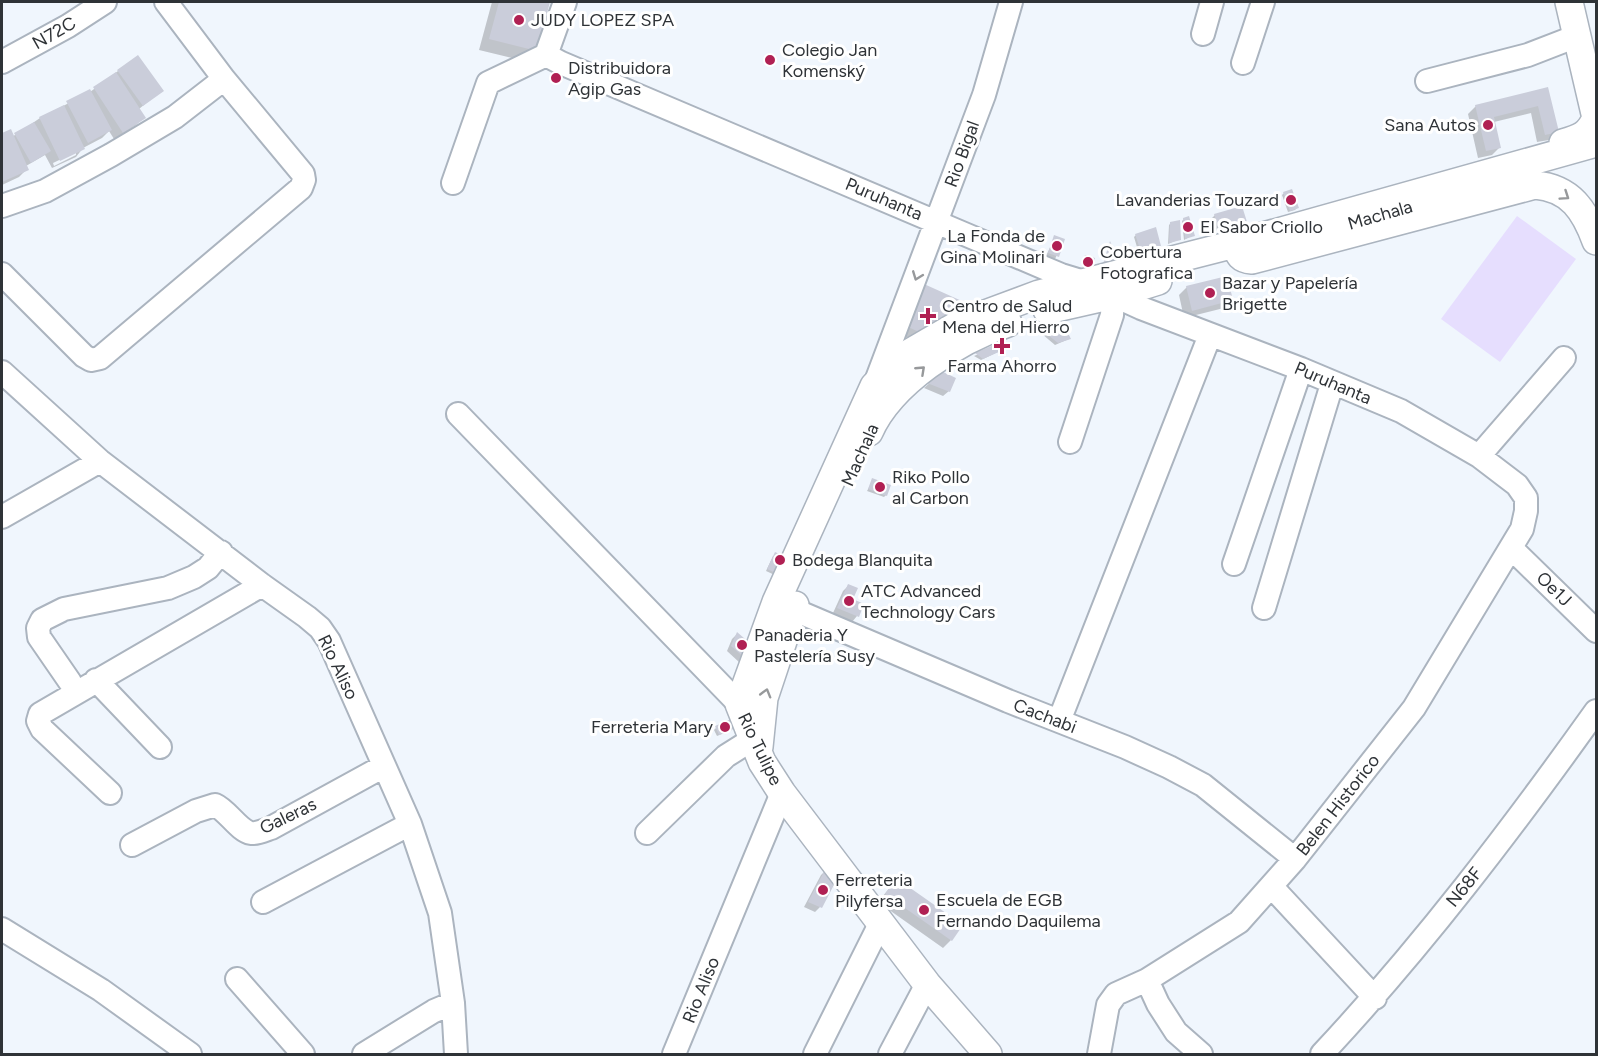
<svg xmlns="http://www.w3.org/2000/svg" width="1598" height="1056" font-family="Figtree,sans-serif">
	<rect width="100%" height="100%" fill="#f0f6fd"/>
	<path fill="#e6defe" d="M1517 216 1576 259 1500 362 1441 319Z"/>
	<path fill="#0003" fill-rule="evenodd" d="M492 2H548L535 50 524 61 479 50Z
		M118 71 162 90 139 109 144 117 136 125 114 139 109 131 102 138 83 148 76 157 52 168 45 155 26 166 27 169 19 177 2 185V135L10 131 12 137 40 118 90 92ZM76 152V155L54 166 53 163Z
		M1547 89 1557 132 1549 140 1537 142 1531 113 1494 122 1500 147 1492 155 1478 158 1468 114 1476 106Z
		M1284 193 1297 208 1295 210 1288 212 1282 195Z
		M1215 215 1245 221 1217 231 1212 218Z
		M1184 219 1193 235 1184 240 1182 221Z
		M1171 223 1180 239 1168 244 1169 225Z
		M1136 235 1160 245 1139 254 1134 237Z
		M1055 237 1064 240 1055 259 1046 256Z
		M1187 287 1232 300 1224 308 1184 318 1179 295Z
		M916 294 960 305 952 314 910 339 899 334Z
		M1063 327 1069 339 1055 345 1042 334Z
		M1003 343 1006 348 981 360 974 356Z
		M941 373 949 391 943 396 924 388Z
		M873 480 886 495 884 497 867 491Z
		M773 556 779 577 766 571Z
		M848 586 851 600 862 605 857 616 852 622 833 613 843 591Z
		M737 634 750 645 740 663 727 651 732 639Z
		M716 728 732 730 717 736 714 730Z
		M826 870 820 907 815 912 804 907 821 875Z
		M896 880 951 940 943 948 878 902Z"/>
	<path fill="#cacdda" d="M499 2H550L537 51 489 39Z
		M138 55 164 91 143 106 117 70Z
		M116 72 146 118 123 133 93 87Z
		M1548 87 1559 132 1545 135 1538 106 1494 117 1501 148 1486 151 1475 105Z
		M90 89 112 130 88 143 66 101Z
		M64 105 85 149 60 161 39 117Z
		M34 122 51 151 31 163 14 133Z
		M11 129 29 170 2 182V133Z
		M1292 189 1299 208 1290 211 1283 192Z
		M1242 206 1247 222 1219 230 1214 214Z
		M1189 216 1195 236 1185 239 1183 218Z
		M1180 220 1181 240 1169 243 1170 222Z
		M1156 227 1161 246 1141 252 1135 234Z
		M1054 235 1065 239 1059 257 1048 253Z
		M1110 241 1118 259 1103 264Z
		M1085 255 1095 258 1092 269 1082 266Z
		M1227 276 1233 300 1192 311 1186 286Z
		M924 284 964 302 962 306 919 332 906 326Z
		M1064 325 1071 339 1058 343 1043 331Z
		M1003 341 1010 347 983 359 975 353Z
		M941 371 956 378 950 392 927 383Z
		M872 478 891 485 887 496 868 489Z
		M775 552 790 559 782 576 767 569Z
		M848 584 858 588 853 599 864 604 859 617 837 608Z
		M737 632 752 645 746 659 731 646Z
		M731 719 736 728 719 735 715 726Z
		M826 868 837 879 822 908 808 902Z
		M896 878 963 925 952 941 885 894Z"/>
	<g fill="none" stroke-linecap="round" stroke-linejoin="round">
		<defs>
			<path id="minor" d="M1203 34 1212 2
				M546 55 561 63 1061 275 1084 282 1141 308 1301 369 1401 411 1479 456 1517 485 1526 498V511L1522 529 1414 708 1295 859 1239 922 1147 980 1116 994 1108 1005 1099 1054
				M546 55 565 2
				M2 62 68 26 105 2
				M1243 63 1263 2
				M1427 81 1528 55 1577 36
				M453 183 488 83 546 55
				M2 206 45 191 111 155 175 117 224 79
				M2 274 84 356 91 360 100 358 301 188 304 180 303 174 224 79 166 2
				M2 372 100 461 262 585 307 617 320 628 329 641 410 824 440 913 453 1003 456 1054
				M875 384 984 95 1011 2
				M458 414 739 704
				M1070 442 1112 315 1113 295
				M1479 456 1564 358
				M2 517 100 461
				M1511 548 1596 631
				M1234 564 1301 369
				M778 603 1008 701 1125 747 1169 767 1203 785 1295 859
				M1264 608 1332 384
				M96 680 160 747
				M70 682 39 637 38 628 42 620 64 609 168 588 194 577 208 568 221 552
				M1059 721 1210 335
				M110 793 42 729 38 721 40 714 262 585
				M647 833 726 756 753 739
				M132 845 196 811 215 805C227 810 239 831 251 833 257 834 265 830 271 828L384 766
				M1271 886 1375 998
				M263 902 410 824
				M2 929 101 990 190 1054
				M237 979 303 1054
				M1147 980 1158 1004 1176 1032 1201 1054
				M364 1054 434 1011 453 1003
				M674 1054 782 793
				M815 1054 881 922
				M890 1054 927 984
				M1322 1054C1422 947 1511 830 1596 711"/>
			<path id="major" d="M1569 2 1596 118
				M1563 143C1580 138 1589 135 1596 118
				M1235 244C1239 255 1240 259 1252 260L1535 185C1571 188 1585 211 1596 241
				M1047 310 1113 295 1158 281
				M869 432C891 382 958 340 1008 323
				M759 747 764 698 795 605
				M988 1054 927 984 782 793 762 762 739 704 776 602 874 386 906 355 961 323 1039 294 1235 244 1596 143"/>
		</defs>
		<use href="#minor" stroke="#abb4bf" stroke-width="26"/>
		<use href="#major" stroke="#abb4bf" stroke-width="30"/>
		<use href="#minor" stroke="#fff" stroke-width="22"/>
		<use href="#major" stroke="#fff" stroke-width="27"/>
	</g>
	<defs><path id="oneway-chevron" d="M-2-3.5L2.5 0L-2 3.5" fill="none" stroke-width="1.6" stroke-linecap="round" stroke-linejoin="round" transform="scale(1.5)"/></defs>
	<g stroke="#97999b">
		<use href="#oneway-chevron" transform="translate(1565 196) rotate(34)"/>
		<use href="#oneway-chevron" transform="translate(917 276) rotate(111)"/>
		<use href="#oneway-chevron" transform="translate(921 370) rotate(-43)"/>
		<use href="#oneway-chevron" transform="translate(766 693) rotate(-74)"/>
	</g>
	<g fill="#b02053" stroke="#fff" stroke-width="2">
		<circle cx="519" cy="20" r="6"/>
		<circle cx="770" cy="60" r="6"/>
		<circle cx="556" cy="78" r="6"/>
		<circle cx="1488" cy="125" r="6"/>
		<circle cx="1291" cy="200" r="6"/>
		<circle cx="1188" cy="227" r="6"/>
		<circle cx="1057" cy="246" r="6"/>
		<circle cx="1088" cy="262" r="6"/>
		<circle cx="1210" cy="293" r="6"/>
		<path d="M925 307h6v6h6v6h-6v6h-6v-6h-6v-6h6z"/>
		<path d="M999 337h6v6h6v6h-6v6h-6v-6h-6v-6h6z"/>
		<circle cx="880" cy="487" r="6"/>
		<circle cx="780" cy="560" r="6"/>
		<circle cx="849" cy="601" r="6"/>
		<circle cx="742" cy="645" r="6"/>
		<circle cx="725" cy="727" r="6"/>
		<circle cx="823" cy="890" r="6"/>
		<circle cx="924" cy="910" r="6"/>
	</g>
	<g text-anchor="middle" stroke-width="6" stroke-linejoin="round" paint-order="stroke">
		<g font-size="18" fill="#2f3337" stroke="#fff" text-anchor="start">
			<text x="531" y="26">JUDY LOPEZ SPA</text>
			<text x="782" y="56">Colegio Jan<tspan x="782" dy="21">Komenský</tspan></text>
			<text x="568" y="74">Distribuidora<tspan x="568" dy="21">Agip Gas</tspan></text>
			<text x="1476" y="131" text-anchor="end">Sana Autos</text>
			<text x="1279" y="206" text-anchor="end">Lavanderias Touzard</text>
			<text x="1200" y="233">El Sabor Criollo</text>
			<text x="1045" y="242" text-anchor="end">La Fonda de<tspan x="1045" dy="21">Gina Molinari</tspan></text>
			<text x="1100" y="258">Cobertura<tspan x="1100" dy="21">Fotografica</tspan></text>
			<text x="1222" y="289">Bazar y Papelería<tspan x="1222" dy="21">Brigette</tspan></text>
			<text x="942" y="312">Centro de Salud<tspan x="942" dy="21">Mena del Hierro</tspan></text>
			<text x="1002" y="372" text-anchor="middle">Farma Ahorro</text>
			<text x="892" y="483">Riko Pollo<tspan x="892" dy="21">al Carbon</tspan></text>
			<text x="792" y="566">Bodega Blanquita</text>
			<text x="861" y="597">ATC Advanced<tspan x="861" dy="21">Technology Cars</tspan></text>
			<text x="754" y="641">Panaderia Y<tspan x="754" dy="21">Pastelería Susy</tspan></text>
			<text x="713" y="733" text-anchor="end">Ferreteria Mary</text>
			<text x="835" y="886">Ferreteria<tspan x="835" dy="21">Pilyfersa</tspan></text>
			<text x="936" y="906">Escuela de EGB<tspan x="936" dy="21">Fernando Daquilema</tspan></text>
		</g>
		<g font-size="18" fill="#2f3337" stroke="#fff">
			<text transform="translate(54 33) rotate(-30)" y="6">N72C</text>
			<text transform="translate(962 154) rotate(-70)" y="6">Rio Bigal</text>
			<text transform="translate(884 199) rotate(23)" y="6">Puruhanta</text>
			<text transform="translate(1380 215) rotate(-16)" y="6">Machala</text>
			<text transform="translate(1333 383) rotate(23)" y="6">Puruhanta</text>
			<text transform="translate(860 455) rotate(-66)" y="6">Machala</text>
			<text transform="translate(1554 589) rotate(44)" y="6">Oe1J</text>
			<text transform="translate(338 667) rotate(64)" y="6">Rio Aliso</text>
			<text transform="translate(1045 716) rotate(21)" y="6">Cachabi</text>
			<text transform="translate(760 749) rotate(64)" y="6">Rio Tulipe</text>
			<text transform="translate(1338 805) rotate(-52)" y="6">Belen Historico</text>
			<text transform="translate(288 816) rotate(-26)" y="6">Galeras</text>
			<text transform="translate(1464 887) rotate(-51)" y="6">N68F</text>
			<text transform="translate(701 990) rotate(-68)" y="6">Rio Aliso</text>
		</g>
	</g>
	<rect width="1598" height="1056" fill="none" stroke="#2f3337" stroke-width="6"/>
</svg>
